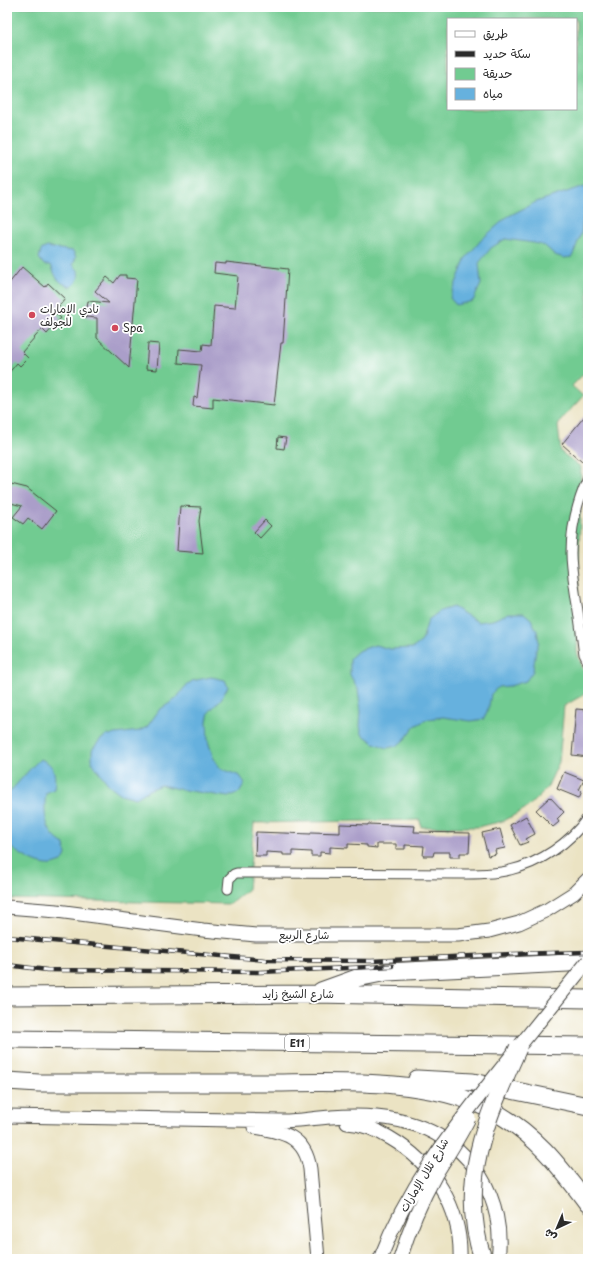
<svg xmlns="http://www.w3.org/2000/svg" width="595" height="1266" font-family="'Playpen Sans','Playpen Sans Arabic',sans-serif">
	<rect width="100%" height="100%" fill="#fff"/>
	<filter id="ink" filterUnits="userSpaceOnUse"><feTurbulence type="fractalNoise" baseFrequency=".025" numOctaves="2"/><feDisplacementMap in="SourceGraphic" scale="8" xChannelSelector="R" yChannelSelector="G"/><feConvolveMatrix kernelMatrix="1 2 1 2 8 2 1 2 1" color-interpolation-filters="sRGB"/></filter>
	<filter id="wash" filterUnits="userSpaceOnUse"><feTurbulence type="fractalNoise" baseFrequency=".012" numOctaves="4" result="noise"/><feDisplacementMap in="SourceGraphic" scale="16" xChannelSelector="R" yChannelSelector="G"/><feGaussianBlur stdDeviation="0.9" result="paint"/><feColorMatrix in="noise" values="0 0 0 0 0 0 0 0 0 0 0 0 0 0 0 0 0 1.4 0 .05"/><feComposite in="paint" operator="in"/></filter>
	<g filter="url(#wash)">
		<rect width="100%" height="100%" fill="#ebe3c3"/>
		<path fill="#71cb91" stroke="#4e7b5e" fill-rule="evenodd" d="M7 7H588V369L572 386 583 396 562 419 558 426 561 452 581 467 577 652 588 683V692L564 706 559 762 547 788 528 807 504 821 477 827H421L420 820 254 823 248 889 230 904 7 899ZM448 19H576V109H448Z"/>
		<path fill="#66b1de" stroke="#486e84" d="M588 185V212L583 218 581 234 572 257 564 258 555 255 545 246 534 243 505 239 491 248 479 263 481 284 473 301 456 305 450 298 466 258 482 239 507 217 536 202Z
			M47 247 73 251 76 257 73 265 78 270C79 279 78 282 71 287 57 282 56 278 51 265H44L39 258 41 250Z
			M453 607 478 622 493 620 509 613H524L531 619 537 631 539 642 536 650 533 671 526 681 510 686 498 687 491 694 489 706 484 719 471 721 443 717 428 719 415 726 405 739 397 746 387 748 374 743 362 734 360 726 361 711 358 689 350 675V658L358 651 375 645 390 649 413 648 422 641 428 620 440 611Z
			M211 677 225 680 228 687 221 699 209 712 207 721 208 741 213 757 220 768 240 776 245 783 240 792 228 797 178 789 161 785 149 790 136 798 121 794 109 785 92 763V750L100 740 108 735 139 731 147 727 159 710 176 699 184 688 192 681Z
			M40 759C55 764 56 774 54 789L46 793C43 813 45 834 64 844L66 855 62 862C59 863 56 864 53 865 38 867 17 853 7 844V795L31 768Z"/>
		<g id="blocks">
			<path fill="#aa9ec9" d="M226 262 288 269 283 343H281L274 405 213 398V408L193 406 194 397 197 398 201 365 178 363 179 349 202 351 203 344 211 345 214 306 235 308 238 276 214 273 215 263 226 264Z
				M22 267 45 287 48 283 65 299 54 312 61 318 47 334 42 329 22 352 28 358 20 366 17 363 7 375V286Z
				M120 275H126V278L137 279 129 368 97 338V318L86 317 88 301 109 303 95 291 107 277 114 283Z
				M148 343 159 344 157 370 146 369Z
				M588 412V449L585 453 588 455 582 462 562 444Z
				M278 437 286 438 284 449 277 448Z
				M7 483 27 488 56 511 42 529 28 518 23 524 13 517 22 506 7 502Z
				M180 506 201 507 199 521 203 553 177 551Z
				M265 520 271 526 260 538 254 532Z
				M576 709 588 710V757L572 755Z
				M564 772 584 780 579 790 582 791 579 798 557 789Z
				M550 797 564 812 557 819 559 822 553 827 536 810Z
				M526 816 535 834 526 839 528 842 520 845 510 825Z
				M340 824 368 825V824L415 826 414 832 470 833 469 853H460V857H450V852H434L433 856H423L424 846 405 845V849H396V844H377V848L367 847V845L348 844V848L330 847V853L320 852V856H311V852L293 851V855H283V853L266 852V856H255L256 832 311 834V832L340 833Z
				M500 829 505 848 495 850 496 854 488 856 482 833Z"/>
		</g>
	</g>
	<g filter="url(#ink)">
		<use href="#blocks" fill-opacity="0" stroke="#484742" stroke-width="1"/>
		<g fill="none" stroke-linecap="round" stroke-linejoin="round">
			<defs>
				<path id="street" d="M588 478C577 502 571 527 571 553 571 568 574 584 576 599 579 615 581 631 583 648L584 654 588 662
					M228 889 229 879 234 874 237 873 467 874C481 874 496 874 510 870 540 863 570 843 588 817"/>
				<path id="secondary" d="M7 907 57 911 203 930 256 935H458L489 931 519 923 547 910 574 893 588 879
					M7 1116 282 1121C299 1121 314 1118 331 1117 390 1112 447 1123 481 1177 496 1201 502 1231 498 1259
					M347 1123C362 1124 377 1130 390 1138 433 1163 462 1208 460 1259
					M254 1127C282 1132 305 1135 310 1169L318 1259"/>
				<path id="highway" d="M321 991 357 978 387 972 588 962
					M7 996 315 994 588 999
					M7 1039 588 1046
					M417 1079 473 1082 588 1106
					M7 1081 39 1083C112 1083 186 1083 260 1083 332 1083 423 1076 489 1109 533 1131 559 1165 588 1204"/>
			</defs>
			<use href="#street" stroke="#484742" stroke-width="11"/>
			<use href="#secondary" stroke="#484742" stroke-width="15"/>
			<use href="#highway" stroke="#484742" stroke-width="19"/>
			<use href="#street" stroke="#fff" stroke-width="9"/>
			<use href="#secondary" stroke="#fff" stroke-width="13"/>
			<use href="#highway" stroke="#fff" stroke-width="17"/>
			<defs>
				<path id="rail" d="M7 937 266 960 371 961 512 954 588 952
					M7 965 47 970 260 972 392 966"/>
			</defs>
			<use href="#rail" stroke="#2b2b2b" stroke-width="4.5"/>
			<use href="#rail" stroke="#fff" stroke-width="3" stroke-dasharray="9" stroke-linecap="butt"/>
			<defs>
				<path id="secondary-bridge" d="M380 1259C407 1188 450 1133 496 1075 527 1037 557 999 588 961
					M400 1259C409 1230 421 1201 436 1174 447 1156 459 1138 469 1118"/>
				<path id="highway-bridge" d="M483 1259C457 1182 487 1117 518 1048"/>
			</defs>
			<use href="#secondary-bridge" stroke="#484742" stroke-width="15" stroke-linecap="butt"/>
			<use href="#highway-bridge" stroke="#484742" stroke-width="19" stroke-linecap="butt"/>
			<use href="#secondary-bridge" stroke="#fff" stroke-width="13"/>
			<use href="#highway-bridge" stroke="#fff" stroke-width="17"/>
		</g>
	</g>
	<g fill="#d1495b" stroke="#fff" stroke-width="1.5">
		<circle cx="32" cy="315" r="4"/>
		<circle cx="115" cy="328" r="4"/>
	</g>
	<g text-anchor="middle" stroke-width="3.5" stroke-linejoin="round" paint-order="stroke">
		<rect fill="#fff" stroke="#6b6b6b" stroke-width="1" x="285" y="1035" width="24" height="16" rx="3"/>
		<g font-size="10" font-weight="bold" fill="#2b2b2b">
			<text x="297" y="1047">E11</text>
		</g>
		<g font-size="11" fill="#2b2b2b" stroke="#fff" text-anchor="start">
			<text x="40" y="313">نادي الإمارات<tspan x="40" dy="13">للجولف</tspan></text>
			<text x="123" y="332">Spa</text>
		</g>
		<g font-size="11" fill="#2b2b2b" stroke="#fff">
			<text x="304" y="939">شارع الربيع</text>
			<text x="298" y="998">شارع الشيخ زايد</text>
			<text transform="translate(424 1175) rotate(-59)" y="4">شارع تلال الإمارات</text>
		</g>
	</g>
	<rect width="595" height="1266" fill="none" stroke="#fff" stroke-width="24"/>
	<rect x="447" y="18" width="130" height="92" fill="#ffffff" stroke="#aaaaaa"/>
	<rect x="455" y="31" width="20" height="6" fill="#ffffff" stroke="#aaaaaa"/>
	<text x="483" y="38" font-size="12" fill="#2b2b2b">طريق</text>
	<rect x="455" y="51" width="20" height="6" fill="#2b2b2b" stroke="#aaaaaa"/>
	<text x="483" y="58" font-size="12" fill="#2b2b2b">سكة حديد</text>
	<rect x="455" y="68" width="20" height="12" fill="#71cb91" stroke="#aaaaaa"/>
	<text x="483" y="78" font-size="12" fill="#2b2b2b">حديقة</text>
	<rect x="455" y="88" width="20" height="12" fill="#66b1de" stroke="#aaaaaa"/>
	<text x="483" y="98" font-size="12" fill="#2b2b2b">مياه</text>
	<g transform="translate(557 1228) rotate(224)" stroke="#ffffff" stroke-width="3" paint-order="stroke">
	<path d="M0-3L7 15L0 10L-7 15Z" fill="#2b2b2b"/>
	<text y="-6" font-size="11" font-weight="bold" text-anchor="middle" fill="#2b2b2b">ش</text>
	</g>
</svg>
